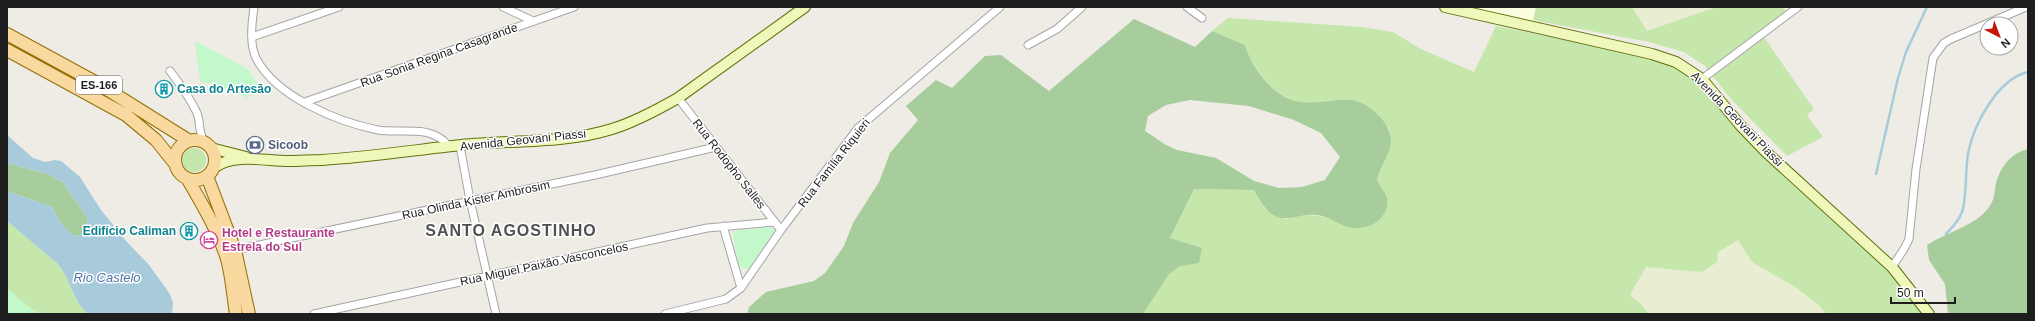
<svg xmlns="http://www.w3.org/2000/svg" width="2035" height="321" font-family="Arial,sans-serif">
	<rect width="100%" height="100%" fill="#efece5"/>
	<path fill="#fbfedf" d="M1460 7H1534L1540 8 1536 23Z"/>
	<path fill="#e9edd1" d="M1632 7H1716L1647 31Z
		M1739 240 1752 262 1795 287 1819 305 1826 314H1649L1640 303 1630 295 1646 267 1702 272 1718 252Z"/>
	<path fill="#c5e7ac" d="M1536 7H1632L1647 31 1716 7H1783L1787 13 1761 33 1814 109 1807 115 1823 137 1787 156 1731 99 1705 66 1684 52 1649 42 1533 20Z
		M1228 18 1362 27 1393 32 1421 49 1474 72 1496 26 1658 59 1692 75 1887 268 1926 314H1826L1819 305 1795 287 1752 262 1738 240 1718 252 1717 262 1702 272 1646 267 1630 295 1640 303 1649 314H1143L1169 274 1202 248 1170 238 1194 189 1254 190 1265 209 1286 219C1312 212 1325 215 1348 227L1387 197 1377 180 1391 141 1389 128 1355 101C1341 101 1312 105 1299 102 1274 96 1253 70 1245 45L1212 31Z
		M182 160a12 12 0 1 1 24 0a12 12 0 1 1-24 0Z
		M7 221 57 263C70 278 73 301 88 314H7Z"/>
	<path fill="#a6cd9b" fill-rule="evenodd" d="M1134 19 1195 47 1212 31 1245 45C1252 69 1275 99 1301 102 1316 105 1342 97 1356 101 1371 105 1393 125 1391 143 1389 155 1380 167 1377 180 1379 185 1386 193 1387 198 1390 220 1367 232 1348 227 1337 224 1329 216 1317 215 1302 213 1288 222 1275 216 1264 210 1260 200 1254 190L1194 189 1170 238 1202 248 1199 263 1180 266 1169 274 1143 314H747L749 307 766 292 814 281 825 273 844 246 853 223 879 182 890 153 918 120 906 106 936 80 952 88 985 56 1001 55 1049 91ZM1190 100 1249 106 1294 120 1321 133 1340 157 1325 180 1302 187 1279 188 1254 181 1216 158 1177 150 1166 145 1145 131 1148 116 1166 105Z
		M2028 149V314H1948L1945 284 1929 260 1927 245C1947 232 1979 225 1991 204 1996 196 1994 185 1998 177 2003 163 2014 152 2028 149Z
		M7 163 48 174 63 182 88 219 85 231 79 236 72 235 59 221 52 207 7 191Z"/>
	<path fill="#c3f8cb" d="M195 41 248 69 259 87 247 98 216 84 200 82Z
		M773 227 775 230 748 270 739 266 732 231Z
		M7 288 25 304 41 314H7Z"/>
	<path fill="#a7cbdb" d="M7 135 33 158 45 162 55 160 61 161 80 177 101 210 126 241 149 265 170 294 173 303 172 314H88C73 301 70 278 57 263L7 221V191L52 207 59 221 72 235 79 236 85 231 88 219 63 182 48 174 7 163Z"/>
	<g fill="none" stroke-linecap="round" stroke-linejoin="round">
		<path stroke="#a7cbdb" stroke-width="2.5" d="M1876 174 1898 78 1906 52 1927 7
			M1946 234C1952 228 1959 220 1962 212 1967 197 1965 171 1968 154 1973 126 1997 79 2028 72"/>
		<defs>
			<path id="minor" d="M254 7C252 23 249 43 256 58 276 97 338 122 378 130 397 133 422 127 438 137 443 139 446 144 450 147
				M503 7 533 21
				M1187 7 1202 18
				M252 37 339 7
				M1028 45 1057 29 1082 7
				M170 71C180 84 190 98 197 113 201 123 198 132 204 141
				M1702 79 1798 7
				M678 98 781 230
				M305 102 574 7
				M460 146 470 200 496 314
				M723 226 741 288
				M235 250 595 175 716 147
				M1892 267 1904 249 1909 239 1916 169 1933 58 1944 43 1951 39 2026 7
				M314 314 707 228 774 222
				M665 314 726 299 741 288 781 230 858 128 1000 7"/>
			<path id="secondary" d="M1445 7 1652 54 1676 62 1702 79 1740 125 1766 152 1892 267 1929 314
				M211 148 246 157
				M215 167C235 153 266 161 289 161 300 161 311 160 322 160 369 157 415 150 461 145 511 140 564 144 612 129 635 122 657 110 678 98L805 7"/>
			<path id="primary" d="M7 34 97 83 188 140
				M7 50 126 115 156 140 176 165
				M175 160a20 20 0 1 1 40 0a20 20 0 1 1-40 0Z
				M207 176 235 250 249 314
				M187 178C202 204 218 230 227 259 232 277 233 296 236 314"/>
		</defs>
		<use href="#minor" stroke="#a5a5a5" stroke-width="9"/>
		<use href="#secondary" stroke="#5f7209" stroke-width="12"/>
		<use href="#primary" stroke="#946f05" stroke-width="14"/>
		<use href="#minor" stroke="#fff" stroke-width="7"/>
		<use href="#secondary" stroke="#eff7ba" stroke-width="10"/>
		<use href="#primary" stroke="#f9d9a0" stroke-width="12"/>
	</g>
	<defs>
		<symbol id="building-ring" viewBox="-11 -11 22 22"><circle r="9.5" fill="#fff" stroke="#0f9aa8" stroke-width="1.5"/><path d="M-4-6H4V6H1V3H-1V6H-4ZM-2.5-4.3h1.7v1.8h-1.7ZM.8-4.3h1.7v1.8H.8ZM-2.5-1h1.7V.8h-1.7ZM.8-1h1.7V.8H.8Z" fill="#0f9aa8"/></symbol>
		<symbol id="bank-ring" viewBox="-11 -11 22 22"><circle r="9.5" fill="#fff" stroke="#5c6f8a" stroke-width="1.5"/><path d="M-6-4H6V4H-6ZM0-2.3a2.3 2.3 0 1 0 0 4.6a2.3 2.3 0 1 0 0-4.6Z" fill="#5c6f8a"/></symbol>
		<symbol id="hotel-ring" viewBox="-11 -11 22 22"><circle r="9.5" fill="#fff" stroke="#d1479c" stroke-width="1.5"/><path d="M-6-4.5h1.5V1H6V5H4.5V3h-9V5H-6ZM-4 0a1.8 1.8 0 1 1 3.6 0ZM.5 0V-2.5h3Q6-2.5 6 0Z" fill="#d1479c"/></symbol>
	</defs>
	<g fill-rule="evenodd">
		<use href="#building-ring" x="154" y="79" width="20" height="20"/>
		<use href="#bank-ring" x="245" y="135" width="20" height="20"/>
		<use href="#building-ring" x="179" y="221" width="20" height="20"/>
		<use href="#hotel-ring" x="199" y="230" width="20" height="20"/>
	</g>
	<g text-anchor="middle" stroke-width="3" stroke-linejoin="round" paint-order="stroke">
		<rect fill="#fff" stroke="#626262" stroke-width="1" x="76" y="76" width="46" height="18" rx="3"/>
		<g font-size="11" font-weight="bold" fill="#1e1e1e">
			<text x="99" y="89">ES-166</text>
		</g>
		<g font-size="12" fill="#1e1e1e" stroke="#fff">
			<text transform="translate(439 55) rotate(-20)" y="4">Rua Sonia Regina Casagrande</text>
			<text transform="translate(1737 119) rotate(46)" y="4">Avenida Geovani Piassi</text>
			<text transform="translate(523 140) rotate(-6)" y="4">Avenida Geovani Piassi</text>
			<text transform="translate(834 163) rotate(-52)" y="4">Rua Família Riquieri</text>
			<text transform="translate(729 164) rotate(52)" y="4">Rua Rodopho Salles</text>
			<text transform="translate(476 200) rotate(-12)" y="4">Rua Olinda Kister Ambrosim</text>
			<text transform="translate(544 264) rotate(-12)" y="4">Rua Miguel Paixão Vasconcelos</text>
		</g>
		<g font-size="12" font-weight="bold" fill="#0d838f" stroke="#fff" text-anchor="start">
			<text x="177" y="93">Casa do Artesão</text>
			<text x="176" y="235" text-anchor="end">Edifício Caliman</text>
		</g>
		<g font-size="12" font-weight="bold" fill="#4e5e75" stroke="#fff" text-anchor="start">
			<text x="268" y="149">Sicoob</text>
		</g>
		<g font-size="12" font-weight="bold" fill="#b23c85" stroke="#fff" text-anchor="start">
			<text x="222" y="237">Hotel e Restaurante<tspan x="222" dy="14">Estrela do Sul</tspan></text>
		</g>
		<g font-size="13" font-style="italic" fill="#4e75ab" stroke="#fff">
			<text x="107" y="282">Rio Castelo</text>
		</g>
		<g font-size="16" font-weight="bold" letter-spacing="1" fill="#515151" stroke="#fff">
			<text x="511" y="236">SANTO AGOSTINHO</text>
		</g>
	</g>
	<rect width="2035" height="321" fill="none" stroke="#1e1e1e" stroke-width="16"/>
	<g transform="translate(1999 36) rotate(138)"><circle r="19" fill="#ffffff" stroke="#a5a5a5"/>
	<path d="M0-3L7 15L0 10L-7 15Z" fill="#c61607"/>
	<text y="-6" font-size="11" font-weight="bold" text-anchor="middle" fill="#1e1e1e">N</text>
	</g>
	<path d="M1891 297v6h64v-6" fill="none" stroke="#1e1e1e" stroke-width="2"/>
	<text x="1897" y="297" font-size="12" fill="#1e1e1e" stroke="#ffffff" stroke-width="3" paint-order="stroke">50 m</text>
</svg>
